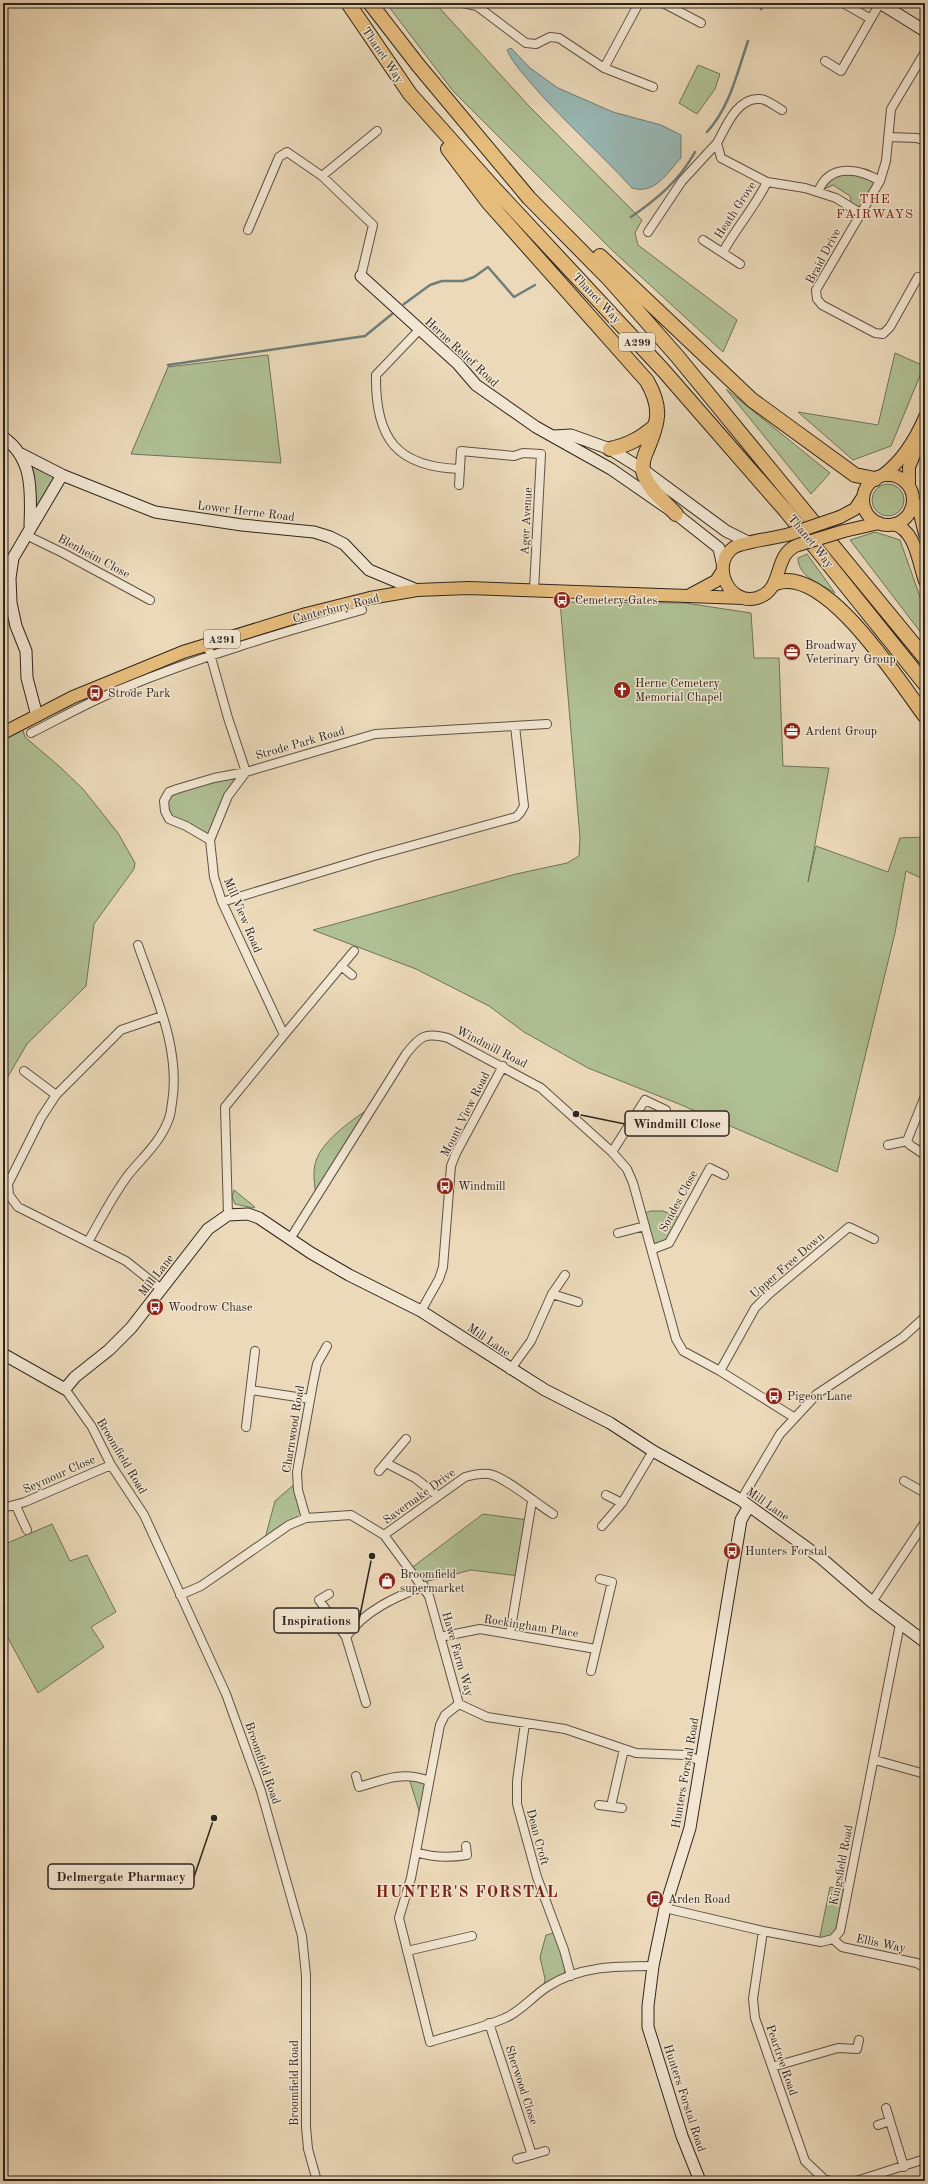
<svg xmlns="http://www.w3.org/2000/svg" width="928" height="2184" font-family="'Old Standard TT',serif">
	<rect width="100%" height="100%" fill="#ebd9b9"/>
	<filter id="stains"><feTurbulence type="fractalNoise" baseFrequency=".005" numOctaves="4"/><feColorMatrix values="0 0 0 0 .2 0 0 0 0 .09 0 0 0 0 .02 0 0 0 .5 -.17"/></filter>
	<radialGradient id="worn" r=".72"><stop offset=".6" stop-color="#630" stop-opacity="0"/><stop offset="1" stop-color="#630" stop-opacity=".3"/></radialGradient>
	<path fill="#b0c095" stroke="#6f7259" d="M386 3H435L528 105 642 220 635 233 638 245 737 320 723 352 613 251 453 91Z
		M698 65 720 74 715 89 697 114 679 103Z
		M845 170 880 181 860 213 849 206 851 200 850 196 833 185 818 192 821 186Z
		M895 353 924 366 891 446 853 460 798 412 878 425Z
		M268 355 281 463 131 454 168 367Z
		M726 389 830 473 811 494Z
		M21 454 62 475 30 527Z
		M872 500a16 16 0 1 1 32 0a16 16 0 1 1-32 0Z
		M875 532 900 540 925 611V638L850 540Z
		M807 554 835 593C821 584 798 577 798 558Z
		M560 602 685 603 751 613 754 658H779L783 766 829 768 808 882 816 846 888 872 900 838 925 837V880L906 871 895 933 837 1172 679 1104 588 1068 524 1032 489 1006 416 969 313 930 516 874 567 863 579 856 580 838Z
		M21 724 25 737 60 767 83 789 118 833 135 863 134 869 94 924 86 986 27 1044 3 1085V733Z
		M246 772 228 796 210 840 165 811 169 792Z
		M373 1106 316 1197C315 1186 312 1172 316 1161 323 1139 355 1118 373 1106Z
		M234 1190 255 1207 253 1208 235 1204 232 1197Z
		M650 1211H663L682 1219 669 1243 653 1249 642 1215Z
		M297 1482 306 1518 264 1542 275 1501Z
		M483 1514 528 1520 519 1576 471 1570 421 1583 410 1569Z
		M52 1524 70 1561 87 1555 116 1612 91 1627 104 1647 38 1693 3 1629V1545Z
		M408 1775 429 1781 421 1817Z
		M830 1887 848 1891 834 1938 819 1941Z
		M558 1932 567 1967 562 1977 543 1990 545 1979 540 1957 546 1935Z"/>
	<path fill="#99b9b6" stroke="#6e7e79" d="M511 48 530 68 558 88 613 112 661 125 681 135V158C667 173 655 195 632 188 601 154 567 124 536 89 526 77 513 64 507 50Z"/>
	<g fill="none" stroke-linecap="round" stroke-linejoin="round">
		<path stroke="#6e7e79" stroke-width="2.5" d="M761 9 763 3
			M707 132C730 107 737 73 748 41
			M631 217C657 199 679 181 695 152
			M404 304 430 285 442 281H463L474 277 488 267 514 297 535 285
			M168 365 365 336 392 314"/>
		<defs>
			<path id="street" d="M463 3 477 6 526 43 536 44 550 37 559 38 604 68 653 87
				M663 3 701 23
				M843 3 871 19
				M825 61 841 71 880 3
				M604 68 639 3
				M782 110C776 107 767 99 760 99 737 97 726 127 717 143L721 158 767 182 805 188 836 198 860 213
				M888 137 917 138 925 141
				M322 176 377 131
				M818 192C829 163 859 168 880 181
				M248 230 279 157 287 152 322 176 373 225 361 276
				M648 232 682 181 717 143
				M703 240 740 264
				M723 252C736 228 755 207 767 182
				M918 277 890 327 883 334 875 333 822 305 817 299 816 290 880 181 886 161 891 109 925 52
				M419 330 376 375C375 438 396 467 460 469
				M459 485 461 451 514 456 523 453 541 454 534 590
				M26 535 63 553 150 600
				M207 643 228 718 246 772 228 796 210 840 214 877 222 902 284 1035 225 1107 228 1215
				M31 733C61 718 90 701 121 689 199 657 280 633 362 610
				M210 840 186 826 169 819 165 811 164 801 169 792 177 789 214 778 246 772 375 734 547 724
				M222 902 374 856 516 817 520 813 524 806 515 726
				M341 966 352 975
				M284 1035 354 951
				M24 1071 56 1095
				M925 1096 907 1141 910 1145 925 1155
				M888 1145 907 1141
				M612 1152 645 1100 666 1110
				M618 1233 645 1226
				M290 1239 406 1054C420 1036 425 1032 448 1038L541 1088 612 1152 627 1169 633 1183 676 1339 683 1351 720 1371 795 1418
				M88 1242C101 1219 113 1195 129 1174 143 1157 160 1142 168 1121 171 1115 171 1108 172 1103 181 1049 155 995 138 945
				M653 1249 669 1243 710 1168 724 1175
				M161 1289 126 1261 18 1207 9 1195 8 1184 41 1118 56 1095 121 1030 162 1016
				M552 1294 578 1302
				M421 1311 439 1279 443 1267 451 1166 456 1153 503 1066
				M510 1370 531 1341 552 1294 565 1275
				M720 1371 755 1308 769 1294 849 1227 874 1239
				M65 1389 92 1427 111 1465 144 1515 226 1694 261 1791 302 1936 306 1975V2127L308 2149 317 2181
				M251 1390 310 1399
				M246 1427 255 1351
				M386 1463 415 1478 438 1496
				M379 1471 406 1439
				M904 1481 925 1493
				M606 1495 622 1503
				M741 1500 780 1434 817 1394 903 1337 925 1317
				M16 1506 27 1530
				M3 1508 25 1502 111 1465
				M306 1518 298 1490 297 1472 313 1383 317 1364 327 1346
				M602 1526 622 1503 653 1451
				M384 1535 465 1477C472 1475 481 1473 489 1474 504 1476 538 1505 553 1514
				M329 1594 319 1600 346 1637
				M180 1595 201 1586 289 1525 306 1518 351 1515 384 1535 429 1596 459 1704 487 1717 565 1729 636 1753 686 1755 701 1761
				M872 1602 925 1522
				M510 1634 532 1501
				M440 1637 480 1629 596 1649
				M591 1671 612 1582 600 1579
				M366 1703 346 1637C364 1611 395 1597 424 1586
				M459 1704 445 1715 440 1725 411 1878 399 1918 430 2042C454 2034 483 2028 505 2018 520 2012 533 1996 547 1987 579 1966 616 1966 653 1966
				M525 1723 517 1781V1804L537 1877 564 1950 571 1976
				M875 1760 925 1774
				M356 1776 359 1787C385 1779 403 1771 429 1781
				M599 1805 622 1808
				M611 1806 624 1749
				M416 1852C434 1858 449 1858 467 1855L466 1846
				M665 1908 763 1931 821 1942 833 1939 840 1931 900 1624
				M763 1931 753 1999 755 2018 805 2161 824 2179 831 2181
				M833 1939 842 1947 917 1963 925 1968
				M407 1951 472 1936
				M489 2023 532 2155
				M772 2067 838 2048 857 2049 859 2040
				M886 2108 904 2167
				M878 2125 890 2121
				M517 2159 545 2151
				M856 2181 925 2159"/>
			<path id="secondary" d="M880 3 925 31
				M361 276 458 364 476 385 536 427 611 469 676 514 719 548 723 567
				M554 436 571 435 610 449 642 469 726 531 748 542
				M3 437C34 459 31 492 30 526
				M21 454 62 475 155 512 242 525 314 532 330 537 344 544 369 570 417 590
				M37 716 27 678 26 651 16 626 11 603 10 578 13 558 62 475
				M3 1354 65 1389 75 1377 109 1350 131 1328 208 1229 228 1215 248 1214 259 1218 311 1253 349 1275 421 1311 545 1390 610 1423 653 1451 741 1500 821 1558 872 1602 925 1642
				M700 2181 682 2136 648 2027V2006L653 1966 665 1908 690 1828 741 1520 749 1506"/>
			<path id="primary" d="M883 475C902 461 916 438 925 417
				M863 500a25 25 0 1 1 50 0a25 25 0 1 1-50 0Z
				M909 486V467L918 445V436
				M913 500 919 510 925 534
				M840 517 855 509 863 497
				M894 524C916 531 918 562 925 581
				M844 531 879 523
				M790 534C777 538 741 542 733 548 710 565 729 606 757 598 785 590 772 554 798 545
				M690 595 716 581 722 572
				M3 733 73 697 183 652 306 614 370 598 417 590 468 588 743 598"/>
			<path id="highway" d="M348 3 410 94 493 187 663 370 786 511 925 684
				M370 3 418 65 529 198 610 280 677 356 925 658
				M448 149 488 202 647 381C663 409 658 422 647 450 644 456 642 465 643 471 647 488 664 501 676 514
				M600 256 752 400 855 475 875 479
				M610 449C629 445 641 438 655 426
				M776 583C826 565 898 680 925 716"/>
		</defs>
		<use href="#street" stroke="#5d5244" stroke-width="10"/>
		<use href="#secondary" stroke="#2e251d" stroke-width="13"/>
		<use href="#primary" stroke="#2e251d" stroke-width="14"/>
		<use href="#highway" stroke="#2e251d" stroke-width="16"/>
		<use href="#street" stroke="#f2e6d2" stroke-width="8"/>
		<use href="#secondary" stroke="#f2e6d2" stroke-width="11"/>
		<use href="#primary" stroke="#e6bc7c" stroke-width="12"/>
		<use href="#highway" stroke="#e6bc7c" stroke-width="14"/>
		<defs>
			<path id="primary-bridge" d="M790 534 840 517
				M798 545 844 531"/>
		</defs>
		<use href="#primary-bridge" stroke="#2e251d" stroke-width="14" stroke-linecap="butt"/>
		<use href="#primary-bridge" stroke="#e6bc7c" stroke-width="12"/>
	</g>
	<defs>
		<symbol id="bus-disc" viewBox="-11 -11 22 22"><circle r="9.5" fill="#8f2418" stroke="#f2e6d2"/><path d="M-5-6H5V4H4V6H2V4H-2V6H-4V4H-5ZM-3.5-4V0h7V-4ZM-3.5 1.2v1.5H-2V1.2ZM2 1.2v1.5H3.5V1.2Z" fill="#fff"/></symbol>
		<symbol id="office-disc" viewBox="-11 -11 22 22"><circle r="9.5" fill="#8f2418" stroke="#f2e6d2"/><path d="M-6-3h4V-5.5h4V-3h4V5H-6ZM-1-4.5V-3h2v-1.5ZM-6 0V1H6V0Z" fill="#fff"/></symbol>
		<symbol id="church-disc" viewBox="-11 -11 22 22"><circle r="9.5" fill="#8f2418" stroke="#f2e6d2"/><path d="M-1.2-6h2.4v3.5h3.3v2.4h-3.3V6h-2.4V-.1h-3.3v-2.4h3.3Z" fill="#fff"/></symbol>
		<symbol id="shop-disc" viewBox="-11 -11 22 22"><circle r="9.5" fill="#8f2418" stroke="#f2e6d2"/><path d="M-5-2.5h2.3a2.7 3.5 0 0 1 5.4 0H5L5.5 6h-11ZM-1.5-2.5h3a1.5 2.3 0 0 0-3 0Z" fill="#fff"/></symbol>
	</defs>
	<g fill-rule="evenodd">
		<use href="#bus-disc" x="552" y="590" width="20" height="20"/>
		<use href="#office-disc" x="782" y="642" width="20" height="20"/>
		<use href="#church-disc" x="612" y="680" width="20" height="20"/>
		<use href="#bus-disc" x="85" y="683" width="20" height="20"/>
		<use href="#office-disc" x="782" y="721" width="20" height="20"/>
		<use href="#bus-disc" x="435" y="1176" width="20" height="20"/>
		<use href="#bus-disc" x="145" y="1297" width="20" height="20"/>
		<use href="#bus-disc" x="764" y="1386" width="20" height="20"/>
		<use href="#bus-disc" x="722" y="1541" width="20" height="20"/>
		<use href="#shop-disc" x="377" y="1571" width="20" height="20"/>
		<use href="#bus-disc" x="645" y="1889" width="20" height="20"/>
	</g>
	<g text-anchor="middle" stroke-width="3" stroke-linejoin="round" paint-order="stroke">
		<g fill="#f2e6d2" stroke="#695f53" stroke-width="1">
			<rect x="619" y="333" width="36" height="18" rx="3"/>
			<rect x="204" y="630" width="36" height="18" rx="3"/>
		</g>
		<g font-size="11" font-weight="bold" fill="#2e251d">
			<text x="637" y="346">A299</text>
			<text x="222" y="643">A291</text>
		</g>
		<g font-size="12" fill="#2e251d" stroke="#f2e6d2">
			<text transform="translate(383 55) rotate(56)" y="4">Thanet Way</text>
			<text transform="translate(735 210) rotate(-57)" y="4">Heath Grove</text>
			<text transform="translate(823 256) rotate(-62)" y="4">Braid Drive</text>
			<text transform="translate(597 298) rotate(47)" y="4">Thanet Way</text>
			<text transform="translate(462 352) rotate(43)" y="4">Herne Relief Road</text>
			<text transform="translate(246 511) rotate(7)" y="4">Lower Herne Road</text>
			<text transform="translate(526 521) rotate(-87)" y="4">Ager Avenue</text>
			<text transform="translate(811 541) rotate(51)" y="4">Thanet Way</text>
			<text transform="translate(94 556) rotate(28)" y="4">Blenheim Close</text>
			<text transform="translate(336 608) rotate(-14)" y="4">Canterbury Road</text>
			<text transform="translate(300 743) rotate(-16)" y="4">Strode Park Road</text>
			<text transform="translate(243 915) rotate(67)" y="4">Mill View Road</text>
			<text transform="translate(492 1047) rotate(27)" y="4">Windmill Road</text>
			<text transform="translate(465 1114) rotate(-63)" y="4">Mount View Road</text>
			<text transform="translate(678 1201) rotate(-62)" y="4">Sondes Close</text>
			<text transform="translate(787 1265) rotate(-41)" y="4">Upper Free Down</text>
			<text transform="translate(156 1275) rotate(-52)" y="4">Mill Lane</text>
			<text transform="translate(489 1340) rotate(34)" y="4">Mill Lane</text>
			<text transform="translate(293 1429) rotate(-81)" y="4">Charnwood Road</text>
			<text transform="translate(122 1456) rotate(59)" y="4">Broomfield Road</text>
			<text transform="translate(59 1474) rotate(-24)" y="4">Seymour Close</text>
			<text transform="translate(419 1496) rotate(-36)" y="4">Savernake Drive</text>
			<text transform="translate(768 1504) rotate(35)" y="4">Mill Lane</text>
			<text transform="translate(531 1626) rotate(9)" y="4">Rockingham Place</text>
			<text transform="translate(458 1654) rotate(74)" y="4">Hawe Farm Way</text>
			<text transform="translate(263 1763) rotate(71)" y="4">Broomfield Road</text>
			<text transform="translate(685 1773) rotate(-80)" y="4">Hunters Forstal Road</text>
			<text transform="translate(538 1837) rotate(75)" y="4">Dean Croft</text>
			<text transform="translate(841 1865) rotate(-79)" y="4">Kingsfield Road</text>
			<text transform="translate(881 1943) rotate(12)" y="4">Ellis Way</text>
			<text transform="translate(782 2060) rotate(71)" y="4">Peartree Road</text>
			<text transform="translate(294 2083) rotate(-90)" y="4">Broomfield Road</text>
			<text transform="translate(522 2085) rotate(72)" y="4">Sherwood Close</text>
			<text transform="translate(685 2098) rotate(72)" y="4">Hunters Forstal Road</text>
		</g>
		<g font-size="12" fill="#2e251d" stroke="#f2e6d2" text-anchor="start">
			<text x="575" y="604">Cemetery Gates</text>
			<text x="805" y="649">Broadway<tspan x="805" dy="14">Veterinary Group</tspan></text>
			<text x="635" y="687">Herne Cemetery<tspan x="635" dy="14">Memorial Chapel</tspan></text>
			<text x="108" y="697">Strode Park</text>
			<text x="805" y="735">Ardent Group</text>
			<text x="458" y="1190">Windmill</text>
			<text x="168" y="1311">Woodrow Chase</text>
			<text x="787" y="1400">Pigeon Lane</text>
			<text x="745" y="1555">Hunters Forstal</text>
			<text x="400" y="1578">Broomfield<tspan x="400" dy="14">supermarket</tspan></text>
			<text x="668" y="1903">Arden Road</text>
		</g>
		<g font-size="13" letter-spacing="1" fill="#7a1f14" stroke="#f2e6d2">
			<text x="875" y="203">THE<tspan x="875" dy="15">FAIRWAYS</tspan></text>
		</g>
		<g font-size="16" font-weight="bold" letter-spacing="1" fill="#7a1f14" stroke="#f2e6d2">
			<text x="467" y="1897">HUNTER'S FORSTAL</text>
		</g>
	</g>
	<path fill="none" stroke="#2e251d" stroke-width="1.5" d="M576 1114L625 1124M372 1556L359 1620M214 1818L194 1877"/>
	<g fill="#2e251d" stroke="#f2e6d2" stroke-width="1.5">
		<circle cx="576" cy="1114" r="4"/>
		<circle cx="372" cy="1556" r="4"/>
		<circle cx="214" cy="1818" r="4"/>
	</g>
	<g fill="#f2e6d2" stroke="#2e251d" stroke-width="1.5">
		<rect x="625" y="1111" width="104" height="25" rx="4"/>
		<rect x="274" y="1608" width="85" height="25" rx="4"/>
		<rect x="48" y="1864" width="146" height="25" rx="4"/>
	</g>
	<g font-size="13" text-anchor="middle" font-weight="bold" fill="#2e251d">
		<text x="677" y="1128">Windmill Close</text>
		<text x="316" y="1625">Inspirations</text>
		<text x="121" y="1881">Delmergate Pharmacy</text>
	</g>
	<rect width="928" height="2184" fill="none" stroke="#ebd9b9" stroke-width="16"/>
	<rect x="4" y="4" width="920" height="2176" fill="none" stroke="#2e251d" stroke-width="2"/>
	<rect x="8" y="8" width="912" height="2168" fill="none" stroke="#2e251d"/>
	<rect width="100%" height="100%" filter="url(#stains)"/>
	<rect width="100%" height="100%" fill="url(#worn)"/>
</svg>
